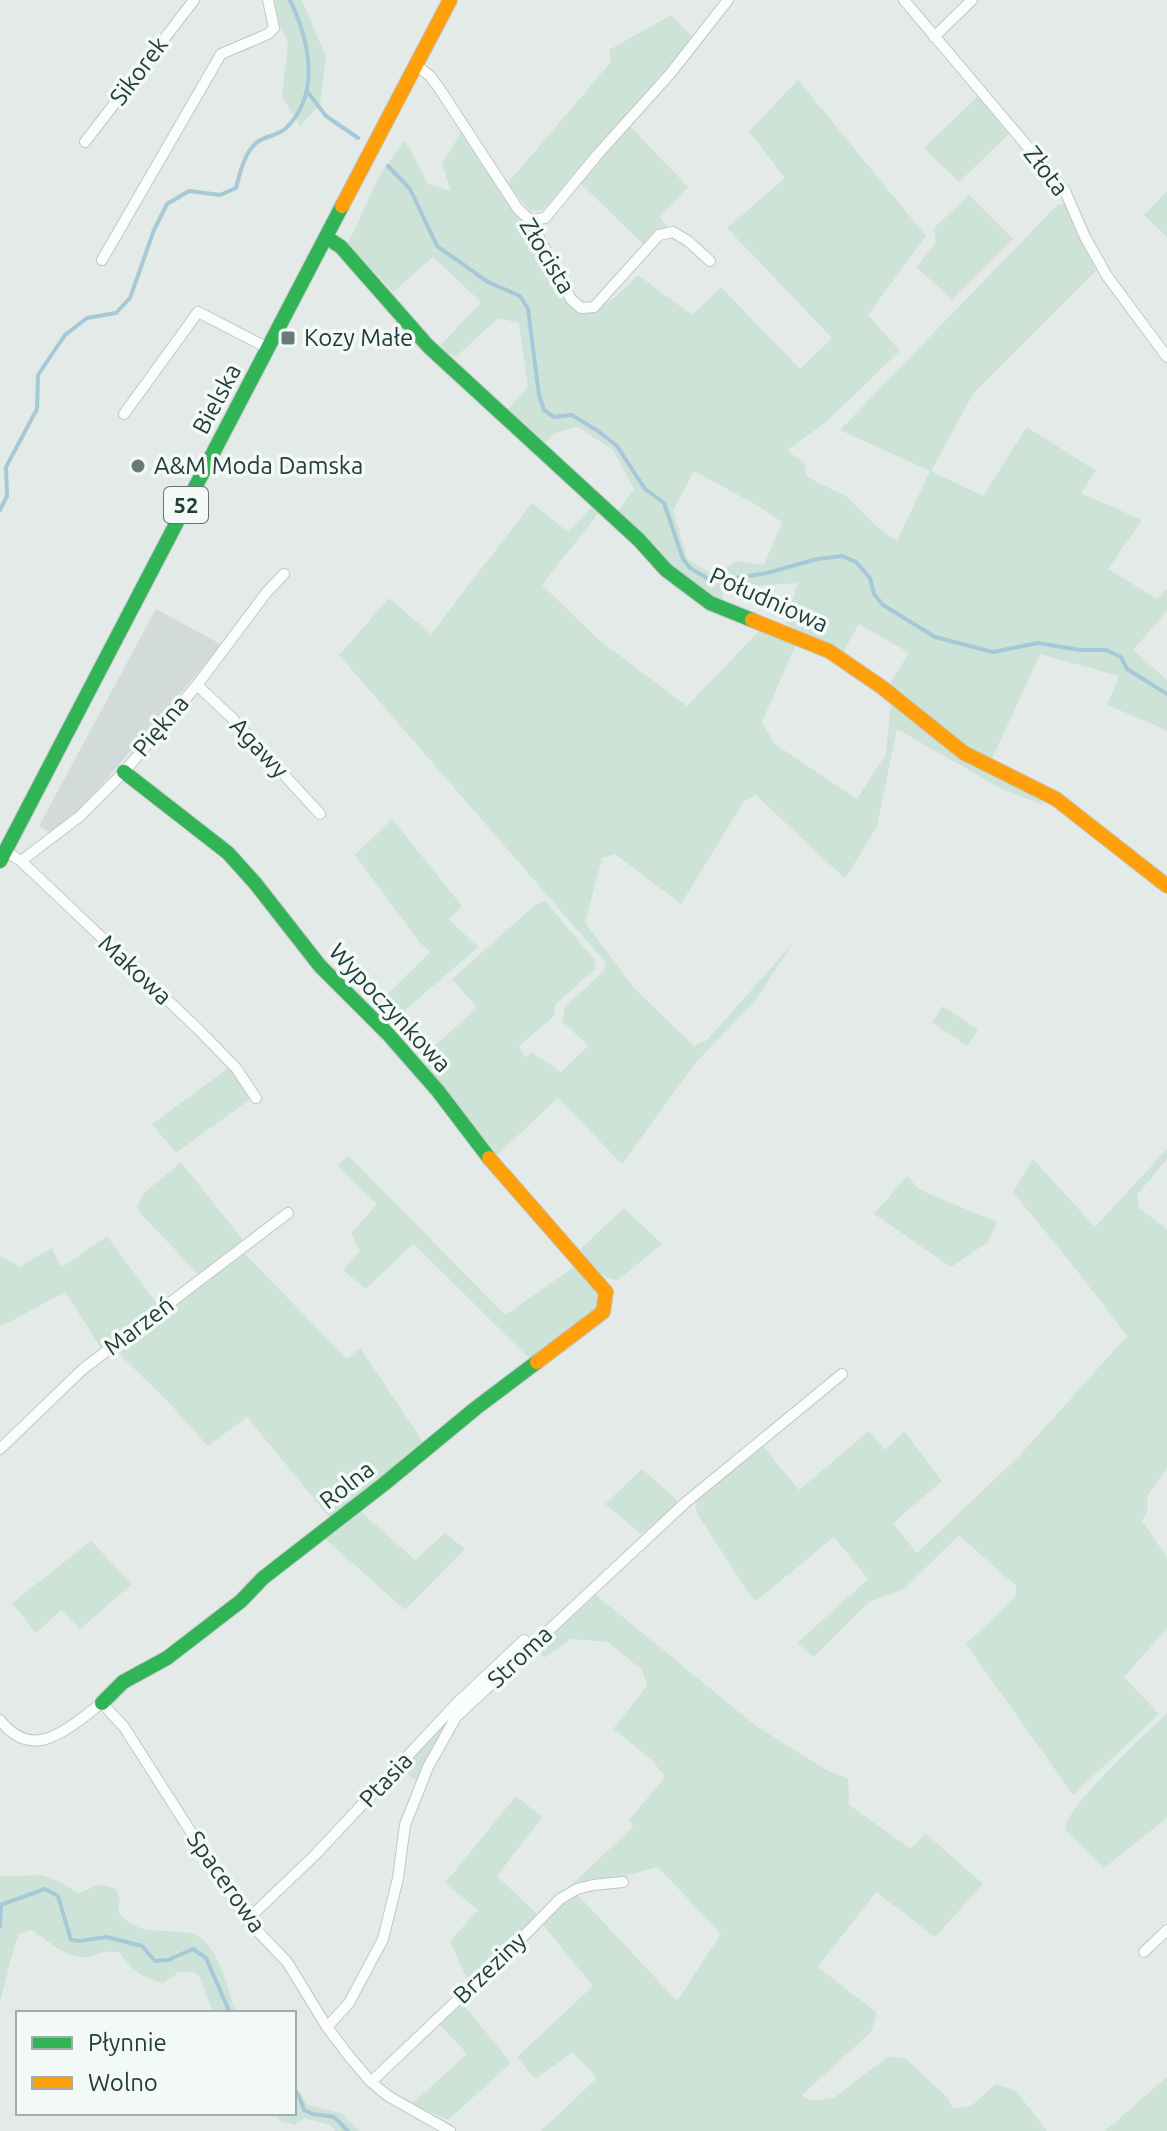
<svg xmlns="http://www.w3.org/2000/svg" width="1167" height="2131" font-family="Ubuntu,sans-serif">
	<rect width="100%" height="100%" fill="#e4eae8"/>
	<path fill="#d2dbd9" d="M156 609 222 645 83 806 50 832 39 826Z"/>
	<path fill="#cde3d8" fill-rule="evenodd" d="M267 0H302L326 57 320 104 300 126 282 97 288 42Z
		M671 15 693 38 543 210 530 211 507 184 611 62 609 50Z
		M798 80 926 236 868 315 900 351 825 423 787 450 804 463 807 477 846 496 876 526 897 541 930 471 840 430 1058 204H1067L1096 271 973 394 931 471 983 496 1027 427 1096 471 1081 493 1142 520 1108 569 1157 599 1167 589V611L1133 650 1167 680V732L1160 727 1107 705 1119 676 1040 654 992 759 969 748 890 683 909 653 859 624 842 654 785 623 798 583 725 588 722 601 672 566 619 510 634 489 613 450 578 427 554 433 543 445 507 410 528 387 519 323 498 318 456 357 438 348 481 302 433 257 393 292 348 244 380 174 405 140 428 184 451 191 442 164 463 129 528 224 570 305 580 314C607 308 619 293 638 275L692 315 721 287 800 369 832 338 727 228 785 178 749 131ZM694 471 758 506 782 522 764 565 736 561 723 570 713 574 688 560 673 511Z
		M978 96 1009 134 959 182 924 148Z
		M629 125 688 187 659 217 667 226 644 245 581 184Z
		M1167 191V237L1144 215Z
		M969 195 1013 239 952 299 916 267 936 243 934 228Z
		M532 503 568 532 594 505 600 511 542 585 598 639 687 706 759 631 796 644 762 722 775 744 857 799 886 754 891 701 1036 794 1043 805 1002 789 897 729 877 826 853 866 844 878 756 795 744 801 681 904 615 854 602 858 585 923 636 990 694 1046 708 1039 793 943 755 1001 697 1061 622 1164 558 1098 497 1155 421 1058 477 1008 452 979 535 905 545 901 594 959 596 968 556 1004 553 1017 519 1046 525 1058 532 1052 561 1072 588 1046 562 1021 565 1007 604 971 606 963 339 655 389 598 431 634Z
		M392 819 462 906 449 919 478 947 388 1025 372 1009 430 952 422 945 355 855Z
		M943 1006 978 1030 967 1046 932 1022Z
		M230 1067 247 1091 249 1100 176 1153 152 1124Z
		M1167 1149V1159L1137 1195 1139 1208 1167 1229V1468L1147 1496 1148 1508 1142 1521 1167 1557V1628L1124 1677 1159 1714 1073 1795 966 1644 1016 1597V1586L959 1535 904 1589 869 1602 814 1657 797 1643 868 1579 834 1537 756 1601 747 1591 697 1513 695 1499 761 1444 799 1490 869 1431 885 1450 904 1431 942 1481 893 1523 917 1553 1020 1455 1127 1336 1071 1263 1013 1192 1033 1159 1095 1227Z
		M349 1156 505 1315 577 1265 600 1290 596 1310 530 1359 413 1243 366 1289 343 1270 360 1251 351 1233 377 1204 337 1165Z
		M181 1162 243 1240 200 1276 141 1214 137 1206 143 1194Z
		M907 1176 920 1190 997 1222 988 1242 951 1267 874 1214Z
		M624 1208 662 1244 618 1280C599 1279 591 1263 580 1249Z
		M107 1236 158 1305 101 1348 65 1292 0 1327V1255L19 1267 52 1248 61 1268Z
		M243 1252 347 1359 360 1348 425 1445 330 1518 247 1417 208 1446 169 1403 114 1349Z
		M642 1469 677 1500 674 1509 641 1534 605 1504Z
		M358 1509 415 1560 445 1533 465 1549 405 1610 323 1537Z
		M91 1541 132 1584 80 1629 61 1610 36 1633 12 1603Z
		M596 1595 756 1726 830 1772 848 1778 849 1805 911 1849 925 1833 983 1884 935 1937 876 1892 818 1967 877 2013 871 2032 802 2095 811 2101 835 2097 887 2057 905 2058 948 2098 953 2109 971 2106 996 2084 1016 2091 1047 2131H541L597 2078 573 2052 535 2079 517 2057 593 1986 543 1925 562 1905 578 1895 677 2001 721 1934 658 1867 623 1876 570 1886 633 1827 629 1820 665 1777 652 1760 613 1729 647 1686 642 1670 608 1642 571 1639 544 1658 537 1648Z
		M1167 1713V1818L1104 1868 1065 1829C1065 1807 1148 1732 1167 1713Z
		M442 1724 445 1725 417 1781 401 1769Z
		M516 1796 542 1817 497 1876 538 1915 468 1981 450 1941 478 1910 445 1883Z
		M42 1875 58 1881 79 1893 101 1884 116 1889 120 1899 118 1912C143 1944 180 1922 201 1938 222 1955 227 1989 236 2013H213L200 1977 194 1972H179L163 1983C140 1977 133 1970 119 1952 112 1952 106 1951 100 1953 92 1956 96 1957 88 1957 66 1959 48 1940 31 1930L19 1934 15 1944 0 2002V1876Z
		M462 2003 511 2063 448 2120 412 2104 467 2054 440 2025Z
		M1167 2077V2131H1105Z
		M294 2085 308 2105 341 2113 360 2131H335L330 2125 304 2118 295 2125 280 2121 275 2113H294Z"/>
	<g fill="none" stroke-linecap="round" stroke-linejoin="round">
		<path stroke="#a6c8d7" stroke-width="4" d="M307 91 326 116 358 138
			M388 166 410 189 437 246 488 282 520 296 528 309 539 395 544 410 554 417 572 415 598 431 617 446 645 489 664 503 683 559 690 568 710 580H723L767 573 817 559 842 556 856 562 870 578 874 594 883 605 935 637 993 652 1038 643 1080 650H1106L1121 657 1127 669 1167 694
			M0 510 7 496 6 467 37 409 38 375 65 335 87 318 116 313 130 298 154 230 167 204 189 191 220 195 236 188C240 173 244 154 256 143 264 136 277 136 285 129 322 94 309 40 290 0
			M0 1905 45 1889 58 1896 71 1940 80 1941 107 1937 142 1946 155 1961 168 1960 193 1949 206 1958 230 2013
			M0 1927 1 1905
			M294 2089 299 2096 304 2110 313 2114 334 2117 348 2131"/>
		<defs>
			<path id="street" d="M904 0 1065 191 1085 237 1107 276 1167 357
				M934 37 972 0
				M416 65 430 76 439 88 518 209 530 220 571 299 581 308 594 307 659 235 673 232 688 241 710 261
				M85 142 194 0
				M530 220 545 218 598 154 670 74 728 0
				M102 260 221 54 268 34 274 28 268 0
				M124 414 198 312 268 348
				M197 685 231 717 320 814
				M5 851 21 861 197 1028 236 1068 256 1098
				M21 861 79 817 124 772 197 685 266 593 284 574
				M0 1449 83 1369 288 1213
				M0 1720C34 1764 69 1727 102 1703L124 1727 247 1920 287 1962 327 2027 348 2055 371 2082 388 2096 450 2131
				M247 1920 316 1854 457 1703 524 1640
				M1144 1952 1167 1930
				M327 2027 349 2003 383 1939 398 1878 405 1825 428 1767 456 1717 685 1503 842 1374
				M371 2082 509 1951 560 1899 577 1889 593 1885 623 1882"/>
			<path id="fast" d="M326 237 341 247 428 346 639 540 666 570 710 603 752 620
				M124 772 228 853 255 883 320 966 388 1034 438 1091 489 1158
				M0 861 342 206
				M102 1703 123 1682 167 1658 241 1601 263 1578 384 1484 476 1408 537 1362"/>
			<path id="slow" d="M342 206 450 0
				M752 620 829 651 883 688 964 753 1056 799 1167 886
				M489 1158 606 1292 603 1312 537 1362"/>
		</defs>
		<use href="#street" stroke="#c1c7c5" stroke-width="12"/>
		<use href="#fast" stroke="#c0c8c6" stroke-width="16"/>
		<use href="#slow" stroke="#c0c8c6" stroke-width="16"/>
		<use href="#street" stroke="#fbfcfc" stroke-width="10"/>
		<use href="#fast" stroke="#30b455" stroke-width="14"/>
		<use href="#slow" stroke="#ff9f0a" stroke-width="14"/>
	</g>
	<g fill="#667a77" stroke="#f3f9f7" stroke-width="3">
		<rect x="280" y="330" width="16" height="16" rx="4"/>
		<circle cx="138" cy="466" r="8"/>
	</g>
	<g text-anchor="middle" stroke-width="7" stroke-linejoin="round" paint-order="stroke">
		<rect fill="#f3f9f7" stroke="#617573" stroke-width="2" x="164" y="487" width="44" height="36" rx="6"/>
		<g font-size="22" font-weight="bold" fill="#223d3a">
			<text x="186" y="513">52</text>
		</g>
		<g font-size="24" fill="#223d3a" stroke="#f3f9f7">
			<text transform="translate(139 71) rotate(-53)" y="8">Sikorek</text>
			<text transform="translate(1046 171) rotate(52)" y="8">Złota</text>
			<text transform="translate(547 256) rotate(59)" y="8">Złocista</text>
			<text transform="translate(217 399) rotate(-62)" y="8">Bielska</text>
			<text transform="translate(769 600) rotate(24)" y="8">Południowa</text>
			<text transform="translate(161 726) rotate(-50)" y="8">Piękna</text>
			<text transform="translate(259 748) rotate(47)" y="8">Agawy</text>
			<text transform="translate(135 970) rotate(43)" y="8">Makowa</text>
			<text transform="translate(390 1008) rotate(47)" y="8">Wypoczynkowa</text>
			<text transform="translate(139 1326) rotate(-37)" y="8">Marzeń</text>
			<text transform="translate(347 1485) rotate(-38)" y="8">Rolna</text>
			<text transform="translate(520 1657) rotate(-43)" y="8">Stroma</text>
			<text transform="translate(386 1780) rotate(-47)" y="8">Ptasia</text>
			<text transform="translate(226 1882) rotate(55)" y="8">Spacerowa</text>
			<text transform="translate(490 1968) rotate(-44)" y="8">Brzeziny</text>
		</g>
		<g font-size="24" fill="#223d3a" stroke="#f3f9f7" text-anchor="start">
			<text x="304" y="346">Kozy Małe</text>
			<text x="154" y="474">A&amp;M Moda Damska</text>
		</g>
	</g>
	<rect x="16" y="2011" width="280" height="104" fill="#f3f9f7" stroke="#9faeab" stroke-width="2"/>
	<rect x="32" y="2037" width="40" height="12" fill="#30b455" stroke="#9faeab" stroke-width="2"/>
	<text x="88" y="2051" font-size="24" fill="#223d3a">Płynnie</text>
	<rect x="32" y="2077" width="40" height="12" fill="#ff9f0a" stroke="#9faeab" stroke-width="2"/>
	<text x="88" y="2091" font-size="24" fill="#223d3a">Wolno</text>
</svg>
